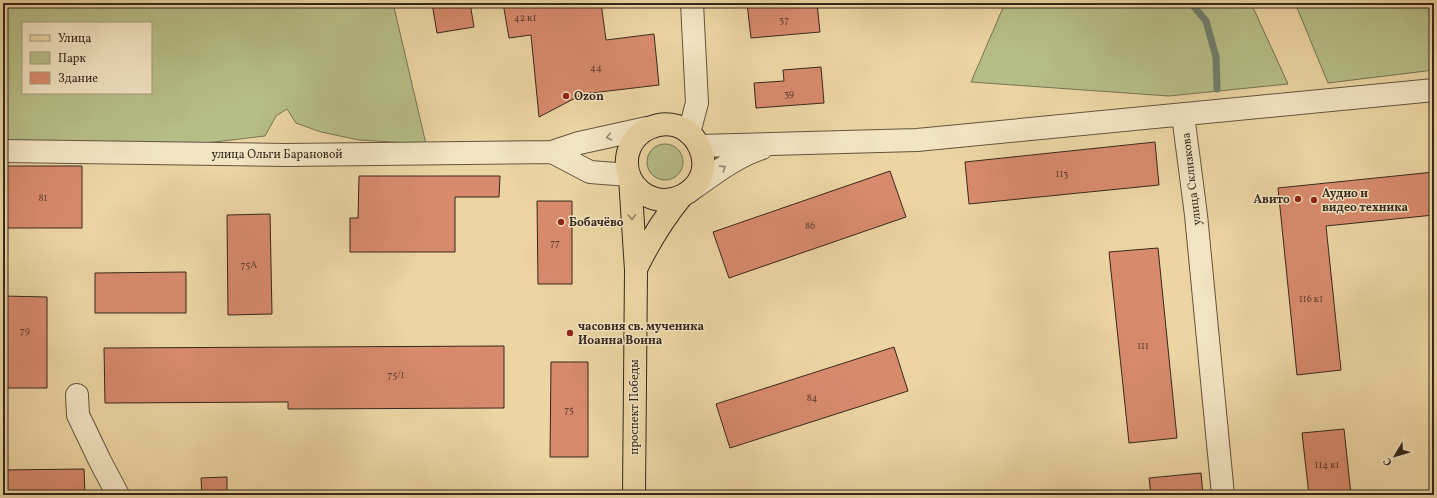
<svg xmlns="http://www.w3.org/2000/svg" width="1437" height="498" font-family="Vollkorn,serif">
	<rect width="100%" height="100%" fill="#ecd5a3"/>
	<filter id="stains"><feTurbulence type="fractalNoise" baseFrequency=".005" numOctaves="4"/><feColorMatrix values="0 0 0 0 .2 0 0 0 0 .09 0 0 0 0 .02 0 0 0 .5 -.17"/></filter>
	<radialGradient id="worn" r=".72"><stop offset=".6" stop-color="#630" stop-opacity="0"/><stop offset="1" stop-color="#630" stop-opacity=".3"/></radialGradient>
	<path fill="#b6be87" stroke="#767352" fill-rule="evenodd" d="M3 3H393L426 144 359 140 321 132 296 123 287 109 276 116 265 136 189 145 3 141ZM23 23H151V93H23Z
		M1005 3H1251L1288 84 1169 96 971 82Z
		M1295 3H1434V70L1328 83Z
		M647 162a18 18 0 1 1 36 0a18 18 0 1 1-36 0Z"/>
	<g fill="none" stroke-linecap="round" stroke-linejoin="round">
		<path stroke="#717f6f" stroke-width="7" d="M1191 3 1206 21 1216 57 1217 89"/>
	</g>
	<path fill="#d88a6d" stroke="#36281c" d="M432 3H470L474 27 437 33Z
		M503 3H601L606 40 654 34 659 85 583 94 539 117 531 35 509 38Z
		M747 3H788V6L817 3 820 32 751 38Z
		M821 67 824 103 756 108 754 83 784 81 783 70Z
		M1155 142 1159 185 969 204 965 162Z
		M3 166H82V228H3Z
		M890 171 906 217 729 278 713 232Z
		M1434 172V215L1326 226 1341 370 1297 375 1278 188Z
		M359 176H500L499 197H455V252H350V218H358Z
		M537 201H572V284H538Z
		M270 214 272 314 228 315 227 215Z
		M1158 248 1177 438 1129 443 1109 252Z
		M186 272V313H95V273Z
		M3 296 47 297V388H3Z
		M504 346V408L288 409V402L105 403 104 348Z
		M894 347 908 391 730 448 716 404Z
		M551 362H588V457H550Z
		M1344 429 1351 495H1309L1302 433Z
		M84 469 85 495H3V470Z
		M1201 473 1203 495H1151L1149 478Z
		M227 477V495H202L201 478Z"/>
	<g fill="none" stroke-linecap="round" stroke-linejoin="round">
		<defs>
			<path id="minor" d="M1183 115 1196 215 1223 495
				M689 133 697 103 692 3
				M699 146 917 140 1434 90
				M3 151 286 155 552 152 579 143 647 128
				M552 152 590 172 629 175
				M691 190C714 174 735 157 762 148
				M77 395 78 415 100 461 118 495"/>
			<path id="major" d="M630 178C655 224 721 190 699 146 677 102 612 131 630 178L636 270 634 495
				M636 269C649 242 663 219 682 196"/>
		</defs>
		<use href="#minor" stroke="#64533e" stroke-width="24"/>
		<use href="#major" stroke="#36281c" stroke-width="24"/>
		<use href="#minor" stroke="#f3e4c3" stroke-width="22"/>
		<use href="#major" stroke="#ecd5a3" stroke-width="22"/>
	</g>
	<defs><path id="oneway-chevron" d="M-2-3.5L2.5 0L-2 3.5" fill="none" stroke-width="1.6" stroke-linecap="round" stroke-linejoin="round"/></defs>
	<g stroke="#948670">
		<use href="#oneway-chevron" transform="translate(609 137) rotate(168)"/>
		<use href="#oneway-chevron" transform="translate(723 168) rotate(-33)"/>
	</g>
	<use stroke="#917e60" href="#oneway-chevron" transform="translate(632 217) rotate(87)"/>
	<g fill="#8f2418" stroke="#f3e4c3" stroke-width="1.5">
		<circle cx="566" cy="96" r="4"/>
		<circle cx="1298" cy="199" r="4"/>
		<circle cx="1314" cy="200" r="4"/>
		<circle cx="561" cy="222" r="4"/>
		<circle cx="570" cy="333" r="4"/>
	</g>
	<g text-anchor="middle" stroke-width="3" stroke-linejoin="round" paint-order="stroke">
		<g font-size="10" fill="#5e4030">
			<text x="525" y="21">42 к1</text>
			<text x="784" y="23">37</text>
			<text x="596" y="71">44</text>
			<text x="789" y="97">39</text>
			<text x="1062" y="177">113</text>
			<text x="43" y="201">81</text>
			<text x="810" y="229">86</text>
			<text x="555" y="246">77</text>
			<text x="249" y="268">75А</text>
			<text x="1311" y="302">116 к1</text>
			<text x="25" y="334">79</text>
			<text x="1143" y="349">111</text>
			<text x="396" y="378">75/1</text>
			<text x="812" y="401">84</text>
			<text x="569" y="413">75</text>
			<text x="1327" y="468">114 к1</text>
		</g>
		<g font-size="12" font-weight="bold" fill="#36281c" stroke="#f3e4c3" text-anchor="start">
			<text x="574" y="100">Ozon</text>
			<text x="1322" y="197">Аудио и<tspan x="1322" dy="14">видео техника</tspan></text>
			<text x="1290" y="203" text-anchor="end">Авито</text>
			<text x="569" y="226">Бобачёво</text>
			<text x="578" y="330">часовня св. мученика<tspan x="578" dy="14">Иоанна Воина</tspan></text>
		</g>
		<g font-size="12" fill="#36281c" stroke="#f3e4c3">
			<text x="277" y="158">улица Ольги Барановой</text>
			<text transform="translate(1191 179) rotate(-97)" y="4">улица Склизкова</text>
			<text transform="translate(634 407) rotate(-90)" y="4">проспект Победы</text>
		</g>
	</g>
	<rect width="1437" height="498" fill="none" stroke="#ecd5a3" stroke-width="16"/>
	<rect x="4" y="4" width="1429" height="490" fill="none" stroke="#36281c" stroke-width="2"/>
	<rect x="8" y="8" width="1421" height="482" fill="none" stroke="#36281c"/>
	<rect x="22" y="22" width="130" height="72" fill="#f3e4c3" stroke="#a79980"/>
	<rect x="30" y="35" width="20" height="6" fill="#ecd5a3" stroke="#a79980"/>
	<text x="58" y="42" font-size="12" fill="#36281c">Улица</text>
	<rect x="30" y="52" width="20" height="12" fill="#b6be87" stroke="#a79980"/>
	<text x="58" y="62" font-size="12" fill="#36281c">Парк</text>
	<rect x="30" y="72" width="20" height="12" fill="#d88a6d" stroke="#a79980"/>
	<text x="58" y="82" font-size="12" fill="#36281c">Здание</text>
	<g transform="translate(1395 456) rotate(232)" stroke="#f3e4c3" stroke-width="3" paint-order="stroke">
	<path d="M0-3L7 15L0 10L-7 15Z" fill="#36281c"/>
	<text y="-6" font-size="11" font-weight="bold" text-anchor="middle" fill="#36281c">С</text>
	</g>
	<rect width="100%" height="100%" filter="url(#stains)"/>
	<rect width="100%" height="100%" fill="url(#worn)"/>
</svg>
